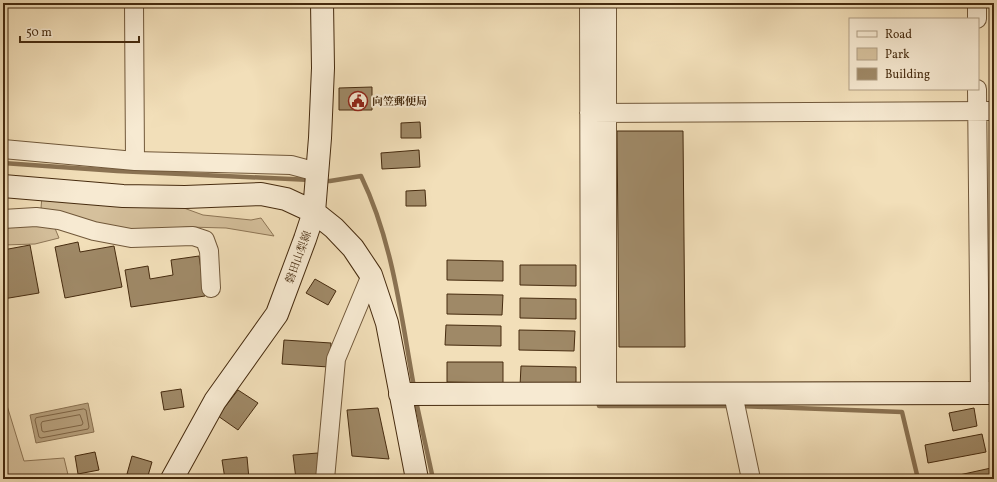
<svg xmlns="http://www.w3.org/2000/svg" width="997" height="482" font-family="Vollkorn,'Noto Serif JP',serif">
	<rect width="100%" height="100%" fill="#f2dfb9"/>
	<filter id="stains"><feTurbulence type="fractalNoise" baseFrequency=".005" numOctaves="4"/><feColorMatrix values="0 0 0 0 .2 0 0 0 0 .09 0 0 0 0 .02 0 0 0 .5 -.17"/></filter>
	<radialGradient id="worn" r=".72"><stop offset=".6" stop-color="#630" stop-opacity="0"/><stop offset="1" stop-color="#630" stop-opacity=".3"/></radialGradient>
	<path fill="#d5c09c" stroke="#8e7656" d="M42 196H151L203 215 251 220 261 218 274 236 226 228 187 227 147 230 101 227 41 208Z
		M3 222 54 226 59 238 35 244 3 245Z
		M3 399H5L24 461 64 458 69 479H3Z"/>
	<path fill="#b8a27f" stroke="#8a7252" d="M88 403 94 432 36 443 30 415Z"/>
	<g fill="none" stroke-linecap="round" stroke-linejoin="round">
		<path stroke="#7f6647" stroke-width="1" d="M84 409 86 410 89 427 88 429 41 438 39 437 35 420 36 418Z
			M80 415 83 423 82 425 44 432 42 431 41 424 42 422Z"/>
		<path stroke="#8a7252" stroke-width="4.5" d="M3 163 117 171 311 180
			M322 181H330L361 176C393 242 401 316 414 387
			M598 399 599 406H732
			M416 401 433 479
			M739 406 902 412 918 479"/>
	</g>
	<path fill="#9f8967" stroke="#462b0f" d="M372 87V110H339V88Z
		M420 122 421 138H401V123Z
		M617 131H683L685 347H619Z
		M419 150 420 167 382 169 381 153Z
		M425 190 426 206H406V191Z
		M78 242 80 252 114 246 122 287 65 298 55 247Z
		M30 245 39 293 3 299V250Z
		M199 256 205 296 131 307 125 270 148 266 150 279 173 275 171 260Z
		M447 260 503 261V281L447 280Z
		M520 265H576V286L520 285Z
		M315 279 336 291 328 305 306 293Z
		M447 294 503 295 502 315 447 314Z
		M520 298 576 299V319L520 318Z
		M446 325 501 326V346L445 345Z
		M519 330 575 331 574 351 519 350Z
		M284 340 331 343 329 367 282 364Z
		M447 362H503V383L447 382Z
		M521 366 576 367V387L520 386Z
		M181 389 184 407 164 410 161 392Z
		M238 390 258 403 238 430 218 416Z
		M378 408 389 459 352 456 347 410Z
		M974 408 977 426 953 431 949 413Z
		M982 434 986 452 928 463 925 445Z
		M95 452 99 470 78 474 75 456Z
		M318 453 317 479H296L293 455Z
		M132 456 152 462 147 479 127 474Z
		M247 457 249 479H225L222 460Z
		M991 468 994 479H941Z"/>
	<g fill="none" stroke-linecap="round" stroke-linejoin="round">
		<defs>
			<path id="street" d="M134 3 135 161
				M589 3 590 394
				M977 3V19
				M977 89 980 393
				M589 113 994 111
				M3 149 135 161 291 165 317 172
				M3 219 36 217 59 220 94 231 131 238 193 236 205 240 209 251 211 288
				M607 394V3
				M733 394 751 479
				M325 479 336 359 371 275"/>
			<path id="secondary" d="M3 186 123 196 185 197 261 194 286 199 314 212 334 228 353 248 371 275 387 323 417 479
				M400 394 994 393
				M172 479 215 401 277 314 305 239 314 212 320 138 323 68 322 3"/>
		</defs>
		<use href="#street" stroke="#71583a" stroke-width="20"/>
		<use href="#secondary" stroke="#462b0f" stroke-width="24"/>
		<use href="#street" stroke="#f7ead2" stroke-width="18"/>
		<use href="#secondary" stroke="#f7ead2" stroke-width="22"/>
	</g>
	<defs>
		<symbol id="civic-ring" viewBox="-11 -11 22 22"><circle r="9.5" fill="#f7ead2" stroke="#8f2418" stroke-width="1.5"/><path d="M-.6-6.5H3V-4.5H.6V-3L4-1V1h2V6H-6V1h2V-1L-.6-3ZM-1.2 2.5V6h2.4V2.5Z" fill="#8f2418"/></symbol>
	</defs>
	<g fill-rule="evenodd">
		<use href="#civic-ring" x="347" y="90" width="22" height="22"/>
	</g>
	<g text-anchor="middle" stroke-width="4" stroke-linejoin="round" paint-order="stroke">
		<g font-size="11" font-weight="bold" fill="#462b0f" stroke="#f7ead2" text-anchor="start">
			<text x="372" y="105">向笠郵便局</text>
		</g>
		<g font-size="11" fill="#462b0f" stroke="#f7ead2">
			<text transform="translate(298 257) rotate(-70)" y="4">磐田山梨線</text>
		</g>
	</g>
	<rect width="997" height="482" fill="none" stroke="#f2dfb9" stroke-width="16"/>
	<rect x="4" y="4" width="989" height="474" fill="none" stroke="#462b0f" stroke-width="2"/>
	<rect x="8" y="8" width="981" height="466" fill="none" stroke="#462b0f"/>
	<rect x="849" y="18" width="130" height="72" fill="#f7ead2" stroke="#b09e84"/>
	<rect x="857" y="31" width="20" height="6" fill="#f7ead2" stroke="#b09e84"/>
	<text x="885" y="38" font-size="12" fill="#462b0f">Road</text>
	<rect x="857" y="48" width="20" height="12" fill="#d5c09c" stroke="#b09e84"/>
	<text x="885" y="58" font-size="12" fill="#462b0f">Park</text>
	<rect x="857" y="68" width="20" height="12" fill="#9f8967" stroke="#b09e84"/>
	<text x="885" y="78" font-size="12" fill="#462b0f">Building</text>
	<path d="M20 36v6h119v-6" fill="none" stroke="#462b0f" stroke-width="2"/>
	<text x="26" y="36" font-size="12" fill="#462b0f" stroke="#f7ead2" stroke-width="3" paint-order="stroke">50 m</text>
	<rect width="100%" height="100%" filter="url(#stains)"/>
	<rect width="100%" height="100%" fill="url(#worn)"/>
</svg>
